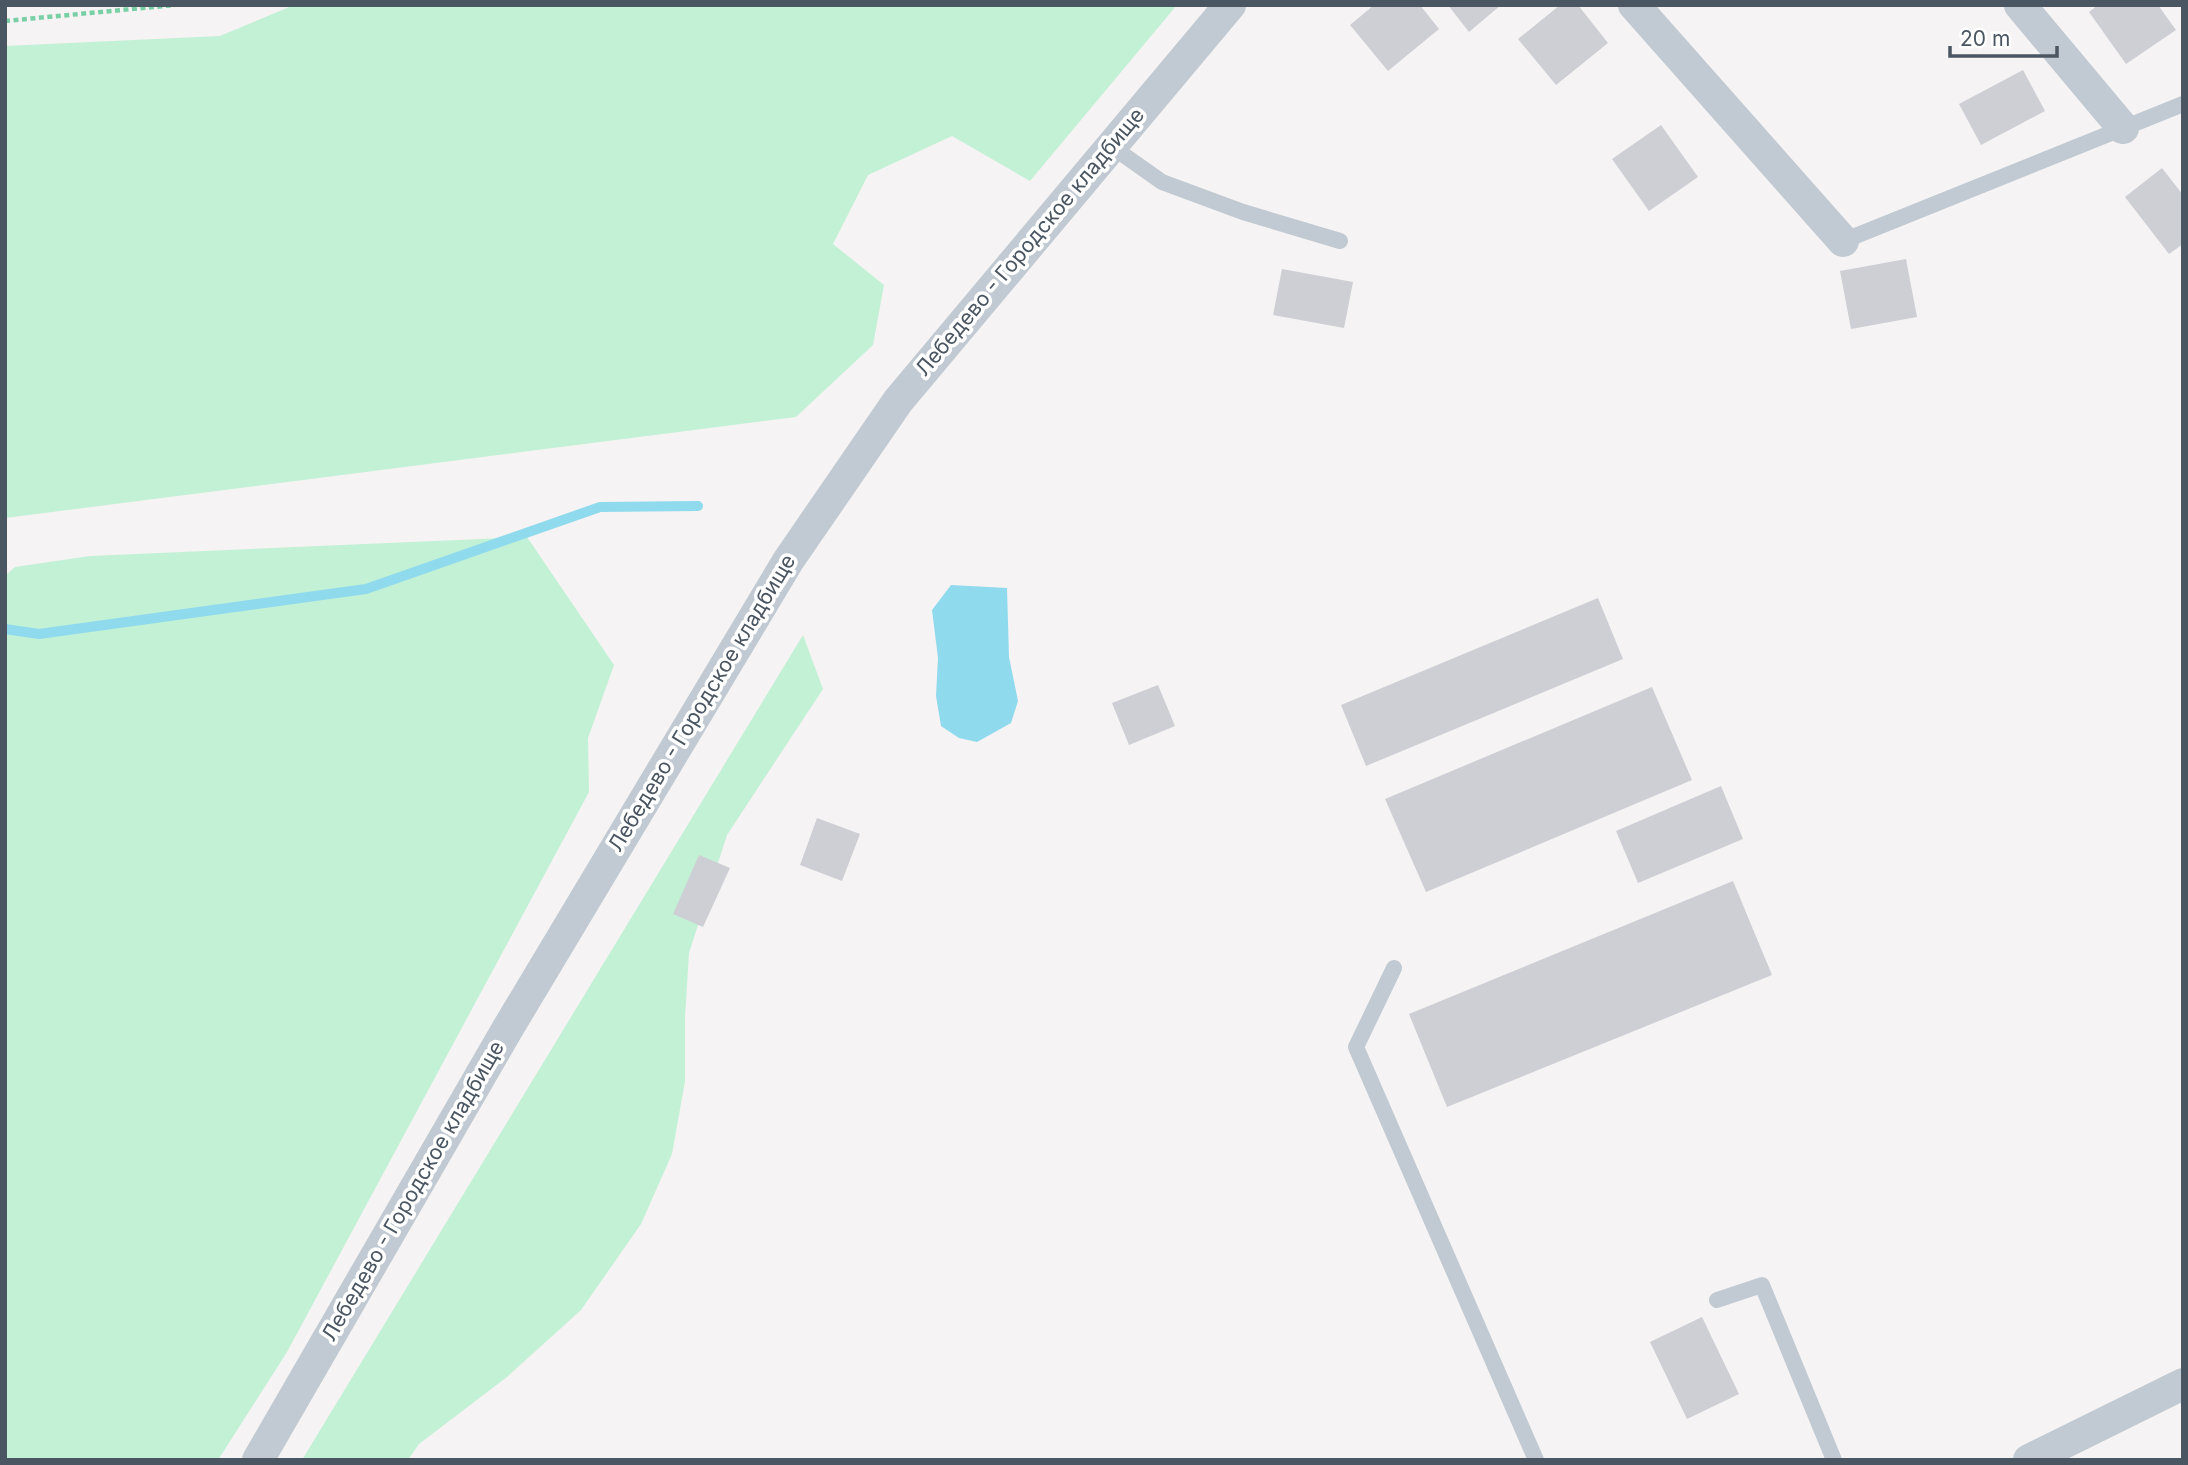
<svg xmlns="http://www.w3.org/2000/svg" width="2188" height="1465" font-family="Inter,sans-serif">
	<rect width="100%" height="100%" fill="#f5f3f3"/>
	<path fill="#c3f1d5" d="M294 5H1177L1030 181 952 136 868 175 833 244 884 285 873 345 796 417 5 518V46L220 36Z
		M527 537 614 665 588 738 589 792 287 1352 218 1460H5V576L15 567 90 556Z
		M803 635 823 689 727 835 689 953 685 1017V1081L672 1154 641 1224 581 1310 507 1377 419 1444 408 1460H302Z"/>
	<path fill="#90daee" d="M951 585 1007 588 1009 657 1018 701 1011 723 977 742 959 738 941 726 936 696 938 658 932 610Z"/>
	<g fill="none" stroke-linecap="round" stroke-linejoin="round">
		<path stroke="#90daee" stroke-width="10" d="M5 629 39 634 366 589 600 507 698 506"/>
	</g>
	<path fill="#cdcfd5" d="M1374 5H1420L1439 29 1388 71 1350 25Z
		M1448 5H1501L1469 32Z
		M1560 5H1578L1608 43 1556 85 1518 39Z
		M2098 5H2158L2176 30 2126 64 2089 12Z
		M2023 70 2045 111 1981 145 1959 104Z
		M1661 125 1698 177 1649 211 1612 159Z
		M2162 168 2183 195V244L2169 254 2125 197Z
		M1906 259 1917 317 1851 329 1840 271Z
		M1282 269 1353 282 1344 328 1273 315Z
		M1598 598 1623 659 1366 766 1341 705Z
		M1158 685 1175 726 1129 745 1112 703Z
		M1652 687 1692 780 1426 892 1385 799Z
		M1721 786 1743 839 1638 883 1616 831Z
		M817 818 860 834 842 881 800 865Z
		M699 855 730 868 703 927 673 914Z
		M1733 881 1772 975 1447 1107 1409 1014Z
		M1702 1317 1739 1394 1687 1419 1650 1342Z"/>
	<g fill="none" stroke-linecap="round" stroke-linejoin="round">
		<path stroke="#7ad0a6" stroke-width="4.5" stroke-dasharray="5 3.5" stroke-linecap="butt" d="M5 21 175 5"/>
		<path stroke="#c1cad2" stroke-width="16" d="M1111 146 1162 182 1243 212 1340 241
			M1843 241 2183 104
			M1394 968 1356 1047 1536 1460
			M1717 1300 1762 1285 1834 1460"/>
		<path stroke="#c1cad2" stroke-width="32" d="M1634 5 1843 241
			M2020 5 2123 128
			M258 1460 508 1028 788 561 898 401 1230 5
			M2029 1460 2183 1384"/>
	</g>
	<g text-anchor="middle" stroke-width="7" stroke-linejoin="round" paint-order="stroke">
		<g font-size="21" fill="#4a5661" stroke="#fff">
			<text transform="translate(1030 242) rotate(-50)" y="7">Лебедево - Городское кладбище</text>
			<text transform="translate(702 703) rotate(-59)" y="7">Лебедево - Городское кладбище</text>
			<text transform="translate(413 1191) rotate(-60)" y="7">Лебедево - Городское кладбище</text>
		</g>
	</g>
	<rect width="2188" height="1465" fill="none" stroke="#4a5661" stroke-width="14"/>
	<path d="M1950 46v10h107v-10" fill="none" stroke="#4a5661" stroke-width="3.5"/>
	<text x="1960" y="46" font-size="21" fill="#4a5661" stroke="#ffffff" stroke-width="5" paint-order="stroke">20 m</text>
</svg>
